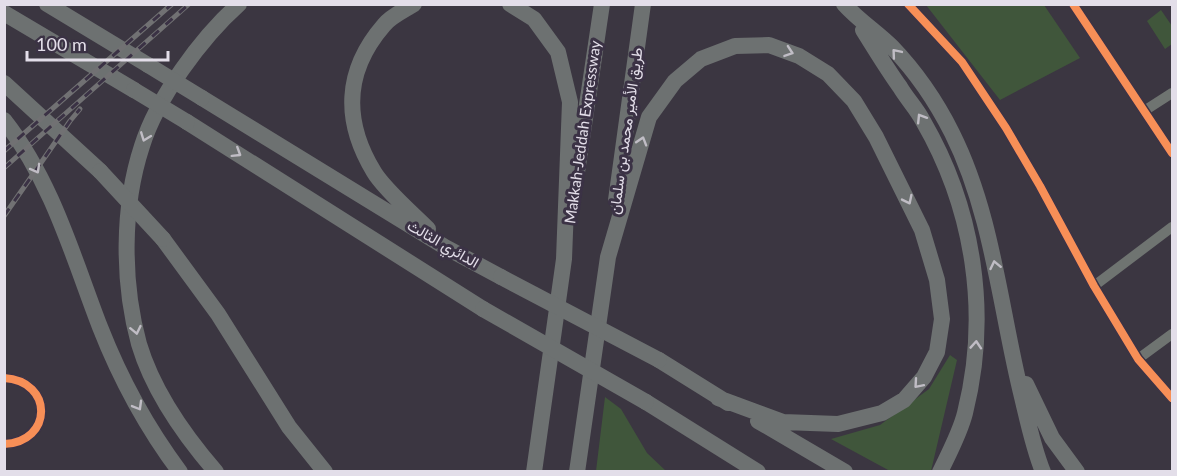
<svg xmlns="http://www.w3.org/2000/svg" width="1177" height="476" font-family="Lato,Vazirmatn,sans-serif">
	<rect width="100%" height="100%" fill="#3b3641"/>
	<path fill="#40563b" d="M926 5H1044L1080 58 1000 100Z
		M1161 10 1172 26V44L1165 49 1147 21Z
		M950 355 957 360 931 471H890L831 439 880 425 929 389Z
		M605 397 621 409 647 453 666 471H596Z"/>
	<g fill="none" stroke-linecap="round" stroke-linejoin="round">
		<path stroke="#6f7471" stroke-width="10" d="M908 4 962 62 1006 128 1040 186 1094 286 1138 359 1172 398
			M1073 4 1172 153
			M1144 111 1172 93
			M1094 286 1172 227
			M1138 359 1172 334
			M4 378C54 381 53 442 4 444"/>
		<path stroke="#6d7171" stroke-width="16" d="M47 4 148 65
			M414 4C405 10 391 16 384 25 344 71 343 121 374 172 384 189 413 214 428 229
			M510 4 534 19 558 52 570 102 564 259 534 472
			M844 4C858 20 877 32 892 47 915 71 937 103 952 133 993 215 1000 309 1022 397 1028 422 1033 447 1043 472
			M4 13 134 90
			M863 30C875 49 887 69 900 87 907 99 917 109 923 121 974 209 990 314 965 413 960 433 949 453 940 472
			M4 83 100 171
			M202 98 445 247 501 277
			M4 120C52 181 73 257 100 327 120 378 147 428 180 472
			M187 122 483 309
			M577 172 602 4
			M616 200 643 4
			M163 239 218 314 289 427 325 472
			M659 360 728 403
			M1026 384 1052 438 1077 472
			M646 402 758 472
			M758 421 845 472
			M216 472C184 435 153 391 139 344 122 282 122 207 142 146 157 98 201 38 239 4
			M577 472 608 257 649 117 675 81 701 59 735 46 769 45 799 56 828 74 854 101 876 137 922 230 937 280 942 319 937 352 924 377 904 400 882 413 838 424 783 422 718 398"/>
		<defs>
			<path id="rail" d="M4 151 172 4
				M4 168 189 4
				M4 216 70 121 80 109"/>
		</defs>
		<use href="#rail" stroke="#717173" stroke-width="5"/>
		<use href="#rail" stroke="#3b3245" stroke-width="3" stroke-dasharray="9" stroke-linecap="butt"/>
		<path stroke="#6d7171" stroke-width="16" d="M148 65 202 98
			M134 90 187 122
			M100 171 163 239
			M501 277 659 360
			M483 309 646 402"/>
		<defs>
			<path id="cycleway" d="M908 4 962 62 1006 128 1040 186 1094 286 1138 359 1172 398
				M1073 4 1172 153
				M4 378C54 381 53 442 4 444"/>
		</defs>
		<use href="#cycleway" stroke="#3b3245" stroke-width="11"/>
		<use href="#cycleway" stroke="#f78f57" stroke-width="8"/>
	</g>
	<defs><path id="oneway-chevron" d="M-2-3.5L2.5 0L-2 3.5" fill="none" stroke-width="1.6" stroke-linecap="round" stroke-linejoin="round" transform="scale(1.5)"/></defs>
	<g stroke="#c0bdc5">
		<use href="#oneway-chevron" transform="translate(789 52) rotate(19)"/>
		<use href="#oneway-chevron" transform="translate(896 53) rotate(-130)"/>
		<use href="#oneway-chevron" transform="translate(921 118) rotate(-122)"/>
		<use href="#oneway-chevron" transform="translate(145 137) rotate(111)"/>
		<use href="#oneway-chevron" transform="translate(642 141) rotate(-73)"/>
		<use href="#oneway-chevron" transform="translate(237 153) rotate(32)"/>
		<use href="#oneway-chevron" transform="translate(36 169) rotate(61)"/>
		<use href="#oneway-chevron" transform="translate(908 200) rotate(64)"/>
		<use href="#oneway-chevron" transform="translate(995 265) rotate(-102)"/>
		<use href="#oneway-chevron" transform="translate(136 330) rotate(78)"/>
		<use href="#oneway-chevron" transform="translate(976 345) rotate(-86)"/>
		<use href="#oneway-chevron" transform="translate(918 384) rotate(131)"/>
		<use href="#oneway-chevron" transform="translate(138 406) rotate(60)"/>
	</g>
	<g text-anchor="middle" stroke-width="6" stroke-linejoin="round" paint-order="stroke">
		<g font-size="15" fill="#e3dee9" stroke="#3b3245">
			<text transform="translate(626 131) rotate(-82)" y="5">طريق الأمير محمد بن سلمان</text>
			<text transform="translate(583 132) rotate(-82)" y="5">Makkah-Jeddah Expressway</text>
			<text transform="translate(443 244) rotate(30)" y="5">الدائري الثالث</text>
		</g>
	</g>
	<rect width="1177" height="476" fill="none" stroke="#e3dee9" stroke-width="12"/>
	<path d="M27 51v9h141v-9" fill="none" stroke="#e3dee9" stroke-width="3"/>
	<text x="36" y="51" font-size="18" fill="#e3dee9" stroke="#3b3245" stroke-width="4.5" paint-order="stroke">100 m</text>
</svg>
